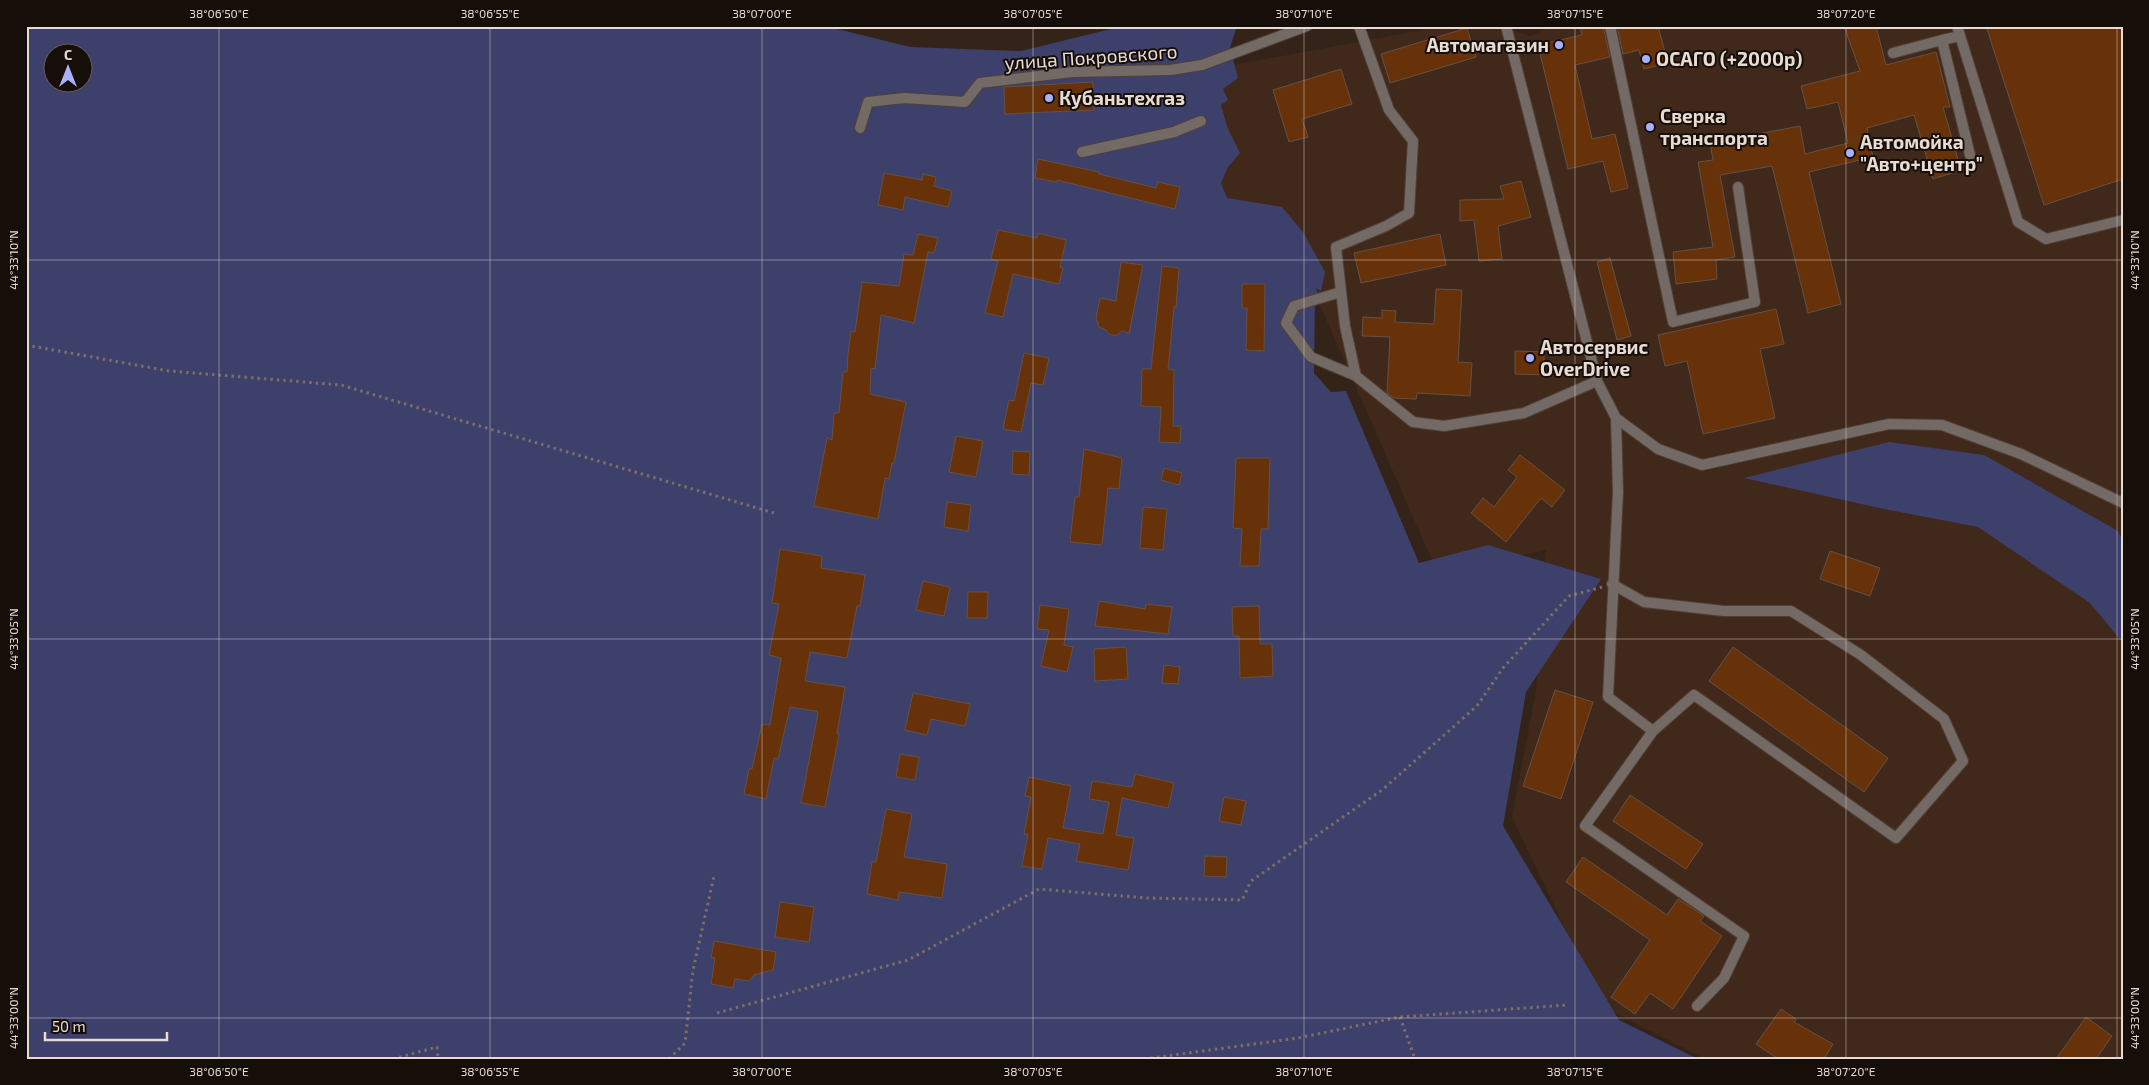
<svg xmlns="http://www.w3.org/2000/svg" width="2149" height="1085" font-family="'Exo 2',sans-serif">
	<rect width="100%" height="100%" fill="#342318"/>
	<path fill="#40291a" d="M1443 26H1500L1530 36 1554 26H2123V1059H1705L1602 1006 1512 817 1536 690 1546 550 1438 574 1315 294 984 85 1180 75Z"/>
	<path fill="#3d406a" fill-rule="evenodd" d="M26 26H825L910 47 1021 51 1123 26H1237L1230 48 1238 78 1223 89 1228 100 1221 105 1228 129 1240 153 1228 167 1221 183 1227 198 1282 207 1303 232 1325 272 1321 291 1316 288 1320 302 1315 295 1314 373 1331 392 1346 391 1419 563 1488 545 1601 579 1526 692 1503 826 1619 1020 1698 1059H26ZM52 52H82V82H52Z
		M1889 442 1984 455 2118 531 2123 541V643L2090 603 1978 527 1884 509 1744 478Z"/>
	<path fill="#673209" stroke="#655145" d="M1580 26H1603L1610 57 1575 65 1592 139 1615 134 1628 188 1611 192 1603 161 1568 169 1538 45 1582 35Z
		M1617 26H1658L1668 63 1644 69 1639 50 1623 54Z
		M1844 26H1876L1886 65 1936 52 1950 107H1943L1961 170 1933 179 1914 115 1867 128 1873 157 1809 172 1841 304 1808 313 1772 166 1720 175 1735 257 1716 260 1717 279 1676 284 1673 252 1713 247 1698 162 1713 160 1710 143 1800 126 1805 154 1848 143 1838 102 1807 109 1801 86 1860 71Z
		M1986 26H2123V179L2044 205Z
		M1467 28 1476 57 1390 83 1381 54Z
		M1341 69 1352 104 1302 119 1308 137 1289 142 1273 90Z
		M1093 82 1094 110 1005 114 1004 87Z
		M1038 159 1099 172V174L1156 188 1158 182 1180 187 1175 209 1057 180V182L1035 178Z
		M884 173 922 180 923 174 936 177 934 186 952 191 948 207 905 197 903 210 878 205Z
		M1521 181 1531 217 1498 226 1502 259 1479 261 1474 220 1460 221V200L1504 199 1500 186Z
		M998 230 1037 238 1038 233 1066 240 1060 267 1063 268 1059 284 1013 274 1003 317 985 313 998 261 991 259Z
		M918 234 938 238 934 253 928 252 914 323 881 315 875 369 871 368 870 394 906 402 894 463H892L889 479 885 478 878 519 814 506 827 438 832 440 834 413H839L843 372H847L848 354 851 331 855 332 862 282 899 286 904 254 913 255Z
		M1440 234 1446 265 1361 283 1354 253Z
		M1610 258 1631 336 1617 340 1597 262Z
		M1121 262 1143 265 1129 333 1122 331 1117 335H1110L1106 330 1099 327 1096 318 1100 298 1116 301Z
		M1162 266 1179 268 1176 307H1174L1168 369 1174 370 1173 426H1181L1180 443 1159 442 1161 407 1141 406 1142 369H1151Z
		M1242 284H1265L1264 351 1246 350 1247 308H1242Z
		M1436 289 1462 290 1458 362 1472 363 1470 396 1417 393 1416 399 1394 398 1387 393 1390 337 1362 336 1363 317 1382 318V310L1396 311 1395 322 1434 324Z
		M1776 309 1784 344 1760 349 1775 418 1703 434 1687 361 1665 366 1658 335Z
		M1515 351 1544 352V375L1515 374Z
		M1024 353 1049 358 1043 385 1031 383 1021 432 1003 429 1009 400 1014 401Z
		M956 436 983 441 976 477 949 472Z
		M1084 449 1122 458 1119 489 1108 488 1102 545 1070 542 1075 497H1079Z
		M1013 451 1030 452 1029 475 1012 474Z
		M1520 455 1565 490 1552 507 1541 498 1506 542 1471 513 1483 498 1494 507 1517 477 1508 470Z
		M1236 458H1270L1268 529H1261L1259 566H1240L1242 529 1233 528Z
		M1164 468 1182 473 1179 485 1161 480Z
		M947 502 971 505 968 531 944 527Z
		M1143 507 1167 509 1163 550 1140 548Z
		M780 549 822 556 821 568 865 575 860 606H857L847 658 810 652 805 681 845 687 837 734H839L825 807 801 803 818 713 816 711 790 707 778 759 774 758 766 799 744 794 749 769H752L762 724 770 725 781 658 769 655 779 604 772 603Z
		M1830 551 1880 568 1870 596 1820 579Z
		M923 581 950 587 944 616 916 610Z
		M968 592H988L987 618H967Z
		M1099 601 1145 609 1146 604 1172 607 1168 634 1095 626Z
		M1040 605 1069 609 1064 645 1073 647 1067 672 1041 666 1049 630 1037 629Z
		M1259 606 1260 644H1272L1273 676 1240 678 1239 636H1233L1232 607Z
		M1126 647 1128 679 1095 681 1094 649Z
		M1733 647 1888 758 1864 792 1709 681Z
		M1164 665 1180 667 1178 684 1162 683Z
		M1555 690 1593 702 1561 799 1523 786Z
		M913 693 970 704 965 726 931 719 927 735 905 730Z
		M900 754 919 757 915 780 896 777Z
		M1135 774 1174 783 1168 808 1122 798 1116 835 1134 838 1128 870 1076 861 1080 844 1048 838 1042 869 1022 866 1028 834H1024L1031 797 1025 796 1029 777 1071 786 1063 828 1103 834 1109 802 1089 799 1092 781 1132 787Z
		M1630 795 1703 844 1686 869 1613 821Z
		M1224 797 1246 801 1241 825 1219 821Z
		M886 809 912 814 904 857 947 864 942 898 899 892 898 900 867 894 872 862H876Z
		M1205 856 1227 857 1226 877 1204 876Z
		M1583 857 1667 915 1678 899 1704 916 1700 921 1722 936 1673 1009 1650 993 1635 1014 1611 997 1650 940 1566 882Z
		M780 902 814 907 809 942 775 937Z
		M714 941 776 952 773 970 754 975 749 981 735 979 733 988 711 984 715 958H711Z
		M1781 1009 1796 1019 1794 1022 1833 1044 1824 1059H1778L1756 1044Z
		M2086 1017 2112 1036 2096 1059H2056Z"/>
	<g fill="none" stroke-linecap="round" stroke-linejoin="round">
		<defs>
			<path id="lane" d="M1359 26 1389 110 1413 141 1409 213 1386 226 1336 247 1345 326 1356 376 1413 422 1444 426 1524 413 1597 381
				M1610 26 1673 322 1755 302 1738 187
				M1957 26 2018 222 2046 239 2123 220
				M1960 36 1942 40 1970 155
				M1893 53 1942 40
				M1202 65 1307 26
				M1082 152 1174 132 1201 121
				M1341 292 1294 306 1286 323 1311 357 1356 376
				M1616 418 1618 492 1608 697 1653 731 1585 826 1744 936 1724 978 1697 1006
				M1612 584 1644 602 1724 611H1791L1861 655 1944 719 1963 761 1896 838 1694 695 1653 731"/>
			<path id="street" d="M1506 26 1597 381 1616 418 1658 449 1702 465 1889 424 1942 425 2021 454 2123 503
				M860 128 868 102 904 98 965 102 980 83 1072 72 1170 70 1202 65"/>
		</defs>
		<use href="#lane" stroke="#514036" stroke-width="12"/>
		<use href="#street" stroke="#514036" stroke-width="12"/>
		<path stroke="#7d6e65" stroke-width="3" stroke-dasharray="2.5 4" stroke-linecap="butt" d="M26 345 169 371 341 385 774 513
			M717 1013 908 960 1039 889 1147 898 1242 900 1251 881 1382 790 1477 706 1503 668 1569 596 1602 587
			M1400 1017 1415 1059
			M393 1059 437 1047 438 1059
			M669 1059 685 1043 693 970 714 876
			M1144 1059 1298 1038 1400 1017 1567 1005"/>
		<use href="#lane" stroke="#736a65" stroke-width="10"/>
		<use href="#street" stroke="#736a65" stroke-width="10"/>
	</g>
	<path fill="none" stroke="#e7dbd4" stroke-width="1" stroke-opacity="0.45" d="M219 26V1059M490 26V1059M762 26V1059M1033 26V1059M1304 26V1059M1575 26V1059M1846 26V1059M2117 26V1059M26 260H2123M26 639H2123M26 1018H2123"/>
	<g fill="#aab0fc" stroke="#160e09" stroke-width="2">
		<circle cx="1559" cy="45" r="5"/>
		<circle cx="1646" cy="59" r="5"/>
		<circle cx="1049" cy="98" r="5"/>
		<circle cx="1650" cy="127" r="5"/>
		<circle cx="1850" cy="153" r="5"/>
		<circle cx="1530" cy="358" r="5"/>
	</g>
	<g text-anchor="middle" stroke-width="4" stroke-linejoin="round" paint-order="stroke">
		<g font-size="19" font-weight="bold" fill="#e7dbd4" stroke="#160e09" text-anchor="start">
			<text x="1549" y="52" text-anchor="end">Автомагазин</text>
			<text x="1656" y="66">ОСАГО (+2000р)</text>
			<text x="1059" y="105">Кубаньтехгаз</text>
			<text x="1660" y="123">Сверка<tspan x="1660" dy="22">транспорта</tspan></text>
			<text x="1860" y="149">Автомойка<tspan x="1860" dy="22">"Авто+центр"</tspan></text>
			<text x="1540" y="354">Автосервис<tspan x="1540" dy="22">OverDrive</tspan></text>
		</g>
		<g font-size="19" fill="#e7dbd4" stroke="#160e09">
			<text transform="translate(1091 57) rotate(-4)" y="7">улица Покровского</text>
		</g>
	</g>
	<rect width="2149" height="1085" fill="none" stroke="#160e09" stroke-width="55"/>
	<g transform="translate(68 68)"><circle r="24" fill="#160e09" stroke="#6a605a"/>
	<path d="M0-4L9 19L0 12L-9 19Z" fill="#aab0fc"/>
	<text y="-8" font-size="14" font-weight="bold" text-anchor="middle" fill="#e7dbd4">С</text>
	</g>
	<path d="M45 1032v8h122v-8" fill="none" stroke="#e7dbd4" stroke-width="2.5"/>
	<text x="52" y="1032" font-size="15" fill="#e7dbd4" stroke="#160e09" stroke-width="4" paint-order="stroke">50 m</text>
	<rect x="28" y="28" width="2094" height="1030" fill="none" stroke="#e7dbd4" stroke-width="2"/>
	<g font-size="12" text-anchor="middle" fill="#e7dbd4">
		<text x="219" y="18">38°06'50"E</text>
		<text x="490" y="18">38°06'55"E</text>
		<text x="762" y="18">38°07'00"E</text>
		<text x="1033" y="18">38°07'05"E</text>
		<text x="1304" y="18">38°07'10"E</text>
		<text x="1575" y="18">38°07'15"E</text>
		<text x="1846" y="18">38°07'20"E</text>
		<text transform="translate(14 260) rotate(-90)" y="4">44°33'10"N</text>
		<text transform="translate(2135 260) rotate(-90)" y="4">44°33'10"N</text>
		<text transform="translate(14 639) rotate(-90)" y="4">44°33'05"N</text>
		<text transform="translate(2135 639) rotate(-90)" y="4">44°33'05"N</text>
		<text transform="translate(14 1018) rotate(-90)" y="4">44°33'00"N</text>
		<text transform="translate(2135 1018) rotate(-90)" y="4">44°33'00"N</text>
		<text x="219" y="1076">38°06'50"E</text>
		<text x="490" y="1076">38°06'55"E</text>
		<text x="762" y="1076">38°07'00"E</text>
		<text x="1033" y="1076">38°07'05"E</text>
		<text x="1304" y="1076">38°07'10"E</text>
		<text x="1575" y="1076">38°07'15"E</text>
		<text x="1846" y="1076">38°07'20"E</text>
	</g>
</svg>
